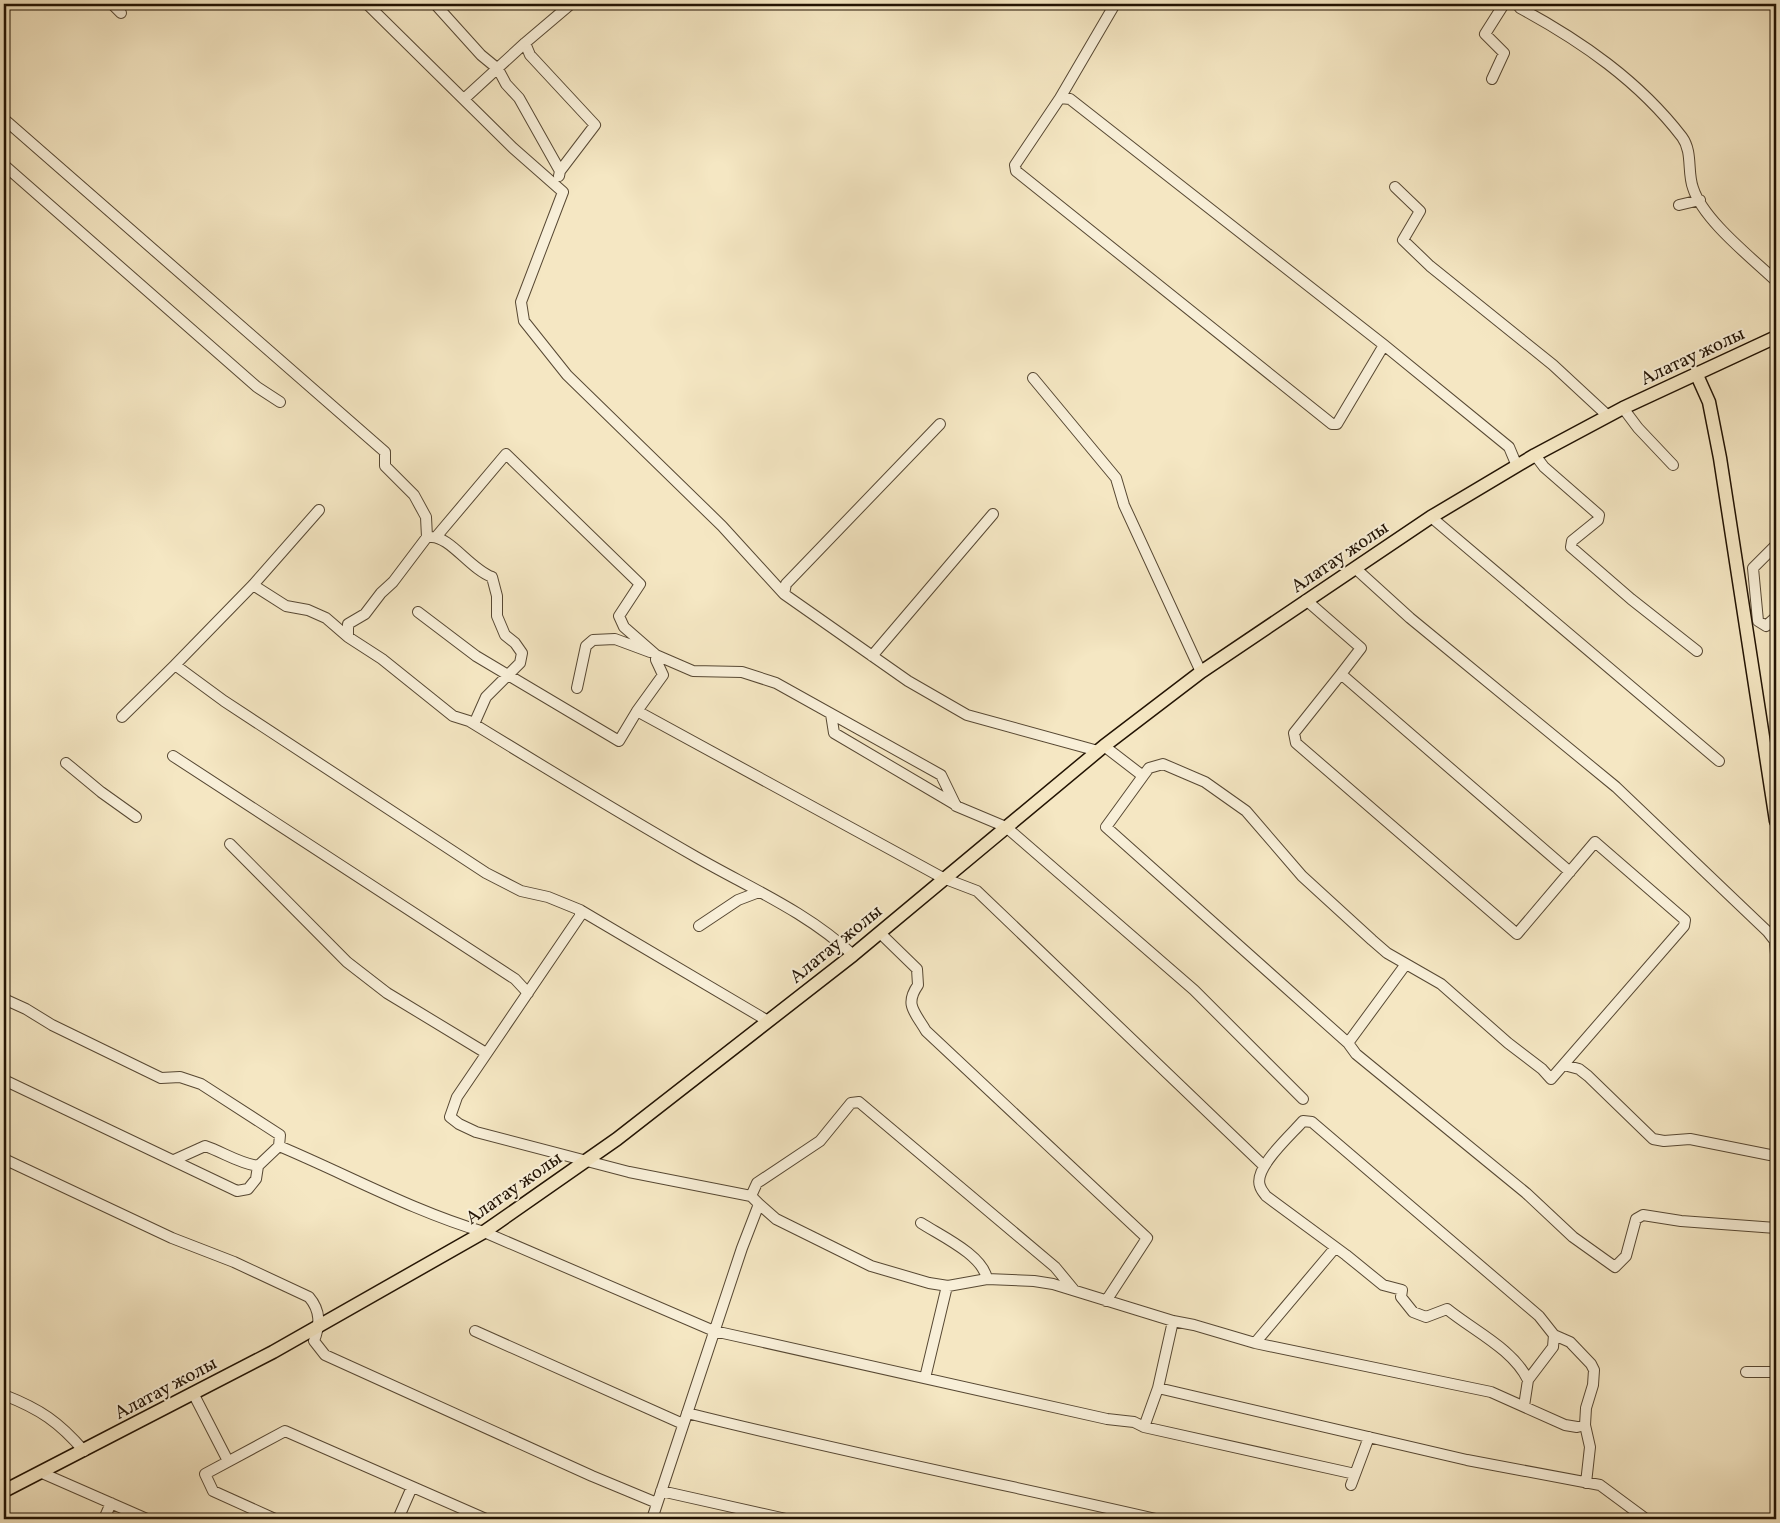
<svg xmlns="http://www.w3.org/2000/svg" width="1780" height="1523" font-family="Vollkorn,serif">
	<rect width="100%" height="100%" fill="#f5e7c3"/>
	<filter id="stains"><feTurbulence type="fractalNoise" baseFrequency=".004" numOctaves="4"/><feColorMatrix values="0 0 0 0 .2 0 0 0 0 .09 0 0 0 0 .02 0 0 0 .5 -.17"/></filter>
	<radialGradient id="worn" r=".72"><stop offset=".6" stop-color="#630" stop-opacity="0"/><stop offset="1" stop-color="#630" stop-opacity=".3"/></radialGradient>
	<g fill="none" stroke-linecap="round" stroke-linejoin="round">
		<defs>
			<path id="minor" d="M112 4 121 13
				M367 4 513 148 563 192 521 302 524 321 567 375 722 526 784 594
				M435 4 481 55 498 69 506 84 519 98 560 171 559 176
				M1517 4 1520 8C1581 41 1639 81 1682 137 1693 152 1687 172 1693 188 1703 220 1752 258 1776 281
				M1492 79 1504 53 1485 34 1504 4
				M1060 98 1115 4
				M464 99 525 43
				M4 119 385 452V466L414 495 426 517 427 537 393 582 381 593 365 614 348 624V637
				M4 165 257 387 280 402
				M560 171 595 125 530 55 525 43 571 4
				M1395 187 1420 211 1403 240 1430 266 1553 365 1608 416
				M1679 205 1700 200
				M1384 345 1337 424H1332L1016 171 1015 165 1060 98 1070 99 1384 345 1509 447 1517 466
				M1033 378 1116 478 1124 505 1201 672
				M1623 408 1638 428 1673 465
				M940 424 786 584 784 594 908 681 967 715 1098 751
				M1535 455 1544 467 1599 515 1598 520 1572 541 1571 547 1631 599 1697 651
				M319 510 253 585 175 665 224 701 486 873 521 891 548 897 580 910V916L457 1097 450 1117 459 1124 476 1132 629 1172 751 1196 759 1204 742 1248 652 1519
				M1431 517 1719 761
				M430 537C449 535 470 569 492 577L497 596V616L505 635 515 643 522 653 520 663 486 697 474 724
				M436 537 506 454 640 584 619 616 624 627 656 655
				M1776 545 1753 568 1758 621 1766 626 1776 617
				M1355 568 1410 618 1616 787 1768 932 1775 941 1776 954
				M253 585 286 606 308 610 326 618 348 637 382 659 453 716 469 721C544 767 619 813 696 857 750 888 807 912 853 955
				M1306 600 1361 648 1341 674 1570 872
				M418 612 476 656 619 741 637 711
				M872 656 993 514
				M577 688 586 646 593 640 615 639 650 652
				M831 714 834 733 956 805
				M122 717 175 665
				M1104 746 1143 776 1149 768 1163 764 1205 782 1246 811 1302 876 1372 940 1387 953 1441 984 1508 1043 1542 1069 1551 1079 1684 926 1685 920 1595 842 1517 934 1296 743 1294 733 1341 674
				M173 756 515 979 528 993
				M66 763 101 792 136 817
				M1143 776 1106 827 1348 1043 1356 1054 1526 1193 1573 1237 1615 1267 1626 1256 1636 1219 1643 1215 1681 1221 1776 1228
				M230 844 347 962 387 993 486 1053
				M580 910 768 1021
				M699 926 738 900 759 892
				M880 933 917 969 918 985C904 1005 915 1012 926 1031L1147 1238 1106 1301
				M4 999 26 1009 52 1025 161 1078 180 1077 201 1084 280 1135 279 1146
				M1348 1043 1406 964
				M1564 1065 1579 1069 1588 1076 1653 1139 1664 1141 1690 1139 1770 1155
				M4 1080 237 1191 248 1189 256 1179 258 1166 279 1146C348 1175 413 1211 484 1232L714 1331 1107 1419 1134 1422 1144 1427 1158 1388 1173 1321
				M1303 1121 1312 1122 1539 1316 1554 1335 1553 1347 1528 1380C1513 1349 1474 1331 1447 1309L1426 1317 1413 1312 1401 1297 1402 1290 1383 1285 1346 1255 1266 1196C1264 1193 1261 1190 1260 1186 1253 1168 1292 1134 1303 1121Z
				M4 1159 172 1238 234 1262 309 1297C321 1311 320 1325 314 1341L325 1355 592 1476 657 1503
				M174 1160 205 1146C223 1152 238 1163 258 1166
				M1264 1166 977 891 943 878 637 711 663 675 656 660V655L693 671 742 672 776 683 941 775 956 806 1006 827 1194 990 1303 1099
				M751 1196 757 1183 820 1141 851 1103 859 1102 1055 1267 1074 1290
				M759 1204 776 1219 871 1266 929 1283 948 1286 987 1279 1034 1281 1053 1284 1173 1321 1194 1325 1255 1343 1491 1392 1565 1425 1577 1427 1585 1425
				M921 1223C941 1236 983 1255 987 1279
				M475 1331 683 1424
				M1554 1335 1570 1342 1591 1364 1594 1370 1593 1385 1586 1408 1585 1425 1590 1447 1586 1483
				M1255 1343 1335 1248
				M1746 1372H1776
				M925 1378 947 1286
				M1158 1388 1467 1460 1600 1485 1646 1519
				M193 1393 228 1461
				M4 1395C40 1409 59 1422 84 1451
				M1524 1406 1528 1380
				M687 1413C842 1452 1000 1483 1156 1519
				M1144 1427 1355 1474
				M42 1473 147 1519
				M1351 1485 1369 1437
				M661 1491 786 1519
				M104 1519 111 1503
				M275 1519 213 1491 205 1474 285 1431 486 1519
				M398 1519 412 1487"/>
			<path id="major" d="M1696 373 1709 402 1720 458 1776 821
				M4 1491 273 1352 484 1232 617 1139 853 955 1104 746 1201 672 1431 517 1535 455 1623 408 1776 337"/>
		</defs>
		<use href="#minor" stroke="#574833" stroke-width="12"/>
		<use href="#major" stroke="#221303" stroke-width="15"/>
		<use href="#minor" stroke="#f8efd8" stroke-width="10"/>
		<use href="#major" stroke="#f5e7c3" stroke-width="12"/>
	</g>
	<g text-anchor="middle" stroke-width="4" stroke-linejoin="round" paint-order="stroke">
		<g font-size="19" fill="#221303" stroke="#f8efd8">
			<text transform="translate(1692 355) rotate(-25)" y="7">Алатау жолы</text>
			<text transform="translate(1339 556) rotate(-34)" y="7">Алатау жолы</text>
			<text transform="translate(835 943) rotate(-39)" y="7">Алатау жолы</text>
			<text transform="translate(513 1187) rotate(-35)" y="7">Алатау жолы</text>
			<text transform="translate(165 1387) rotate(-28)" y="7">Алатау жолы</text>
		</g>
	</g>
	<rect width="1780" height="1523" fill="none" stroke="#f5e7c3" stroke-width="20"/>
	<rect x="5" y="5" width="1770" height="1513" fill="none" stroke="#221303" stroke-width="2.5"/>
	<rect x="10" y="10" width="1760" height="1503" fill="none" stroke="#221303"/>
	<rect width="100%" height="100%" filter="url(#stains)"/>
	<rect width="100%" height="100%" fill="url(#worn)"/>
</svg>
